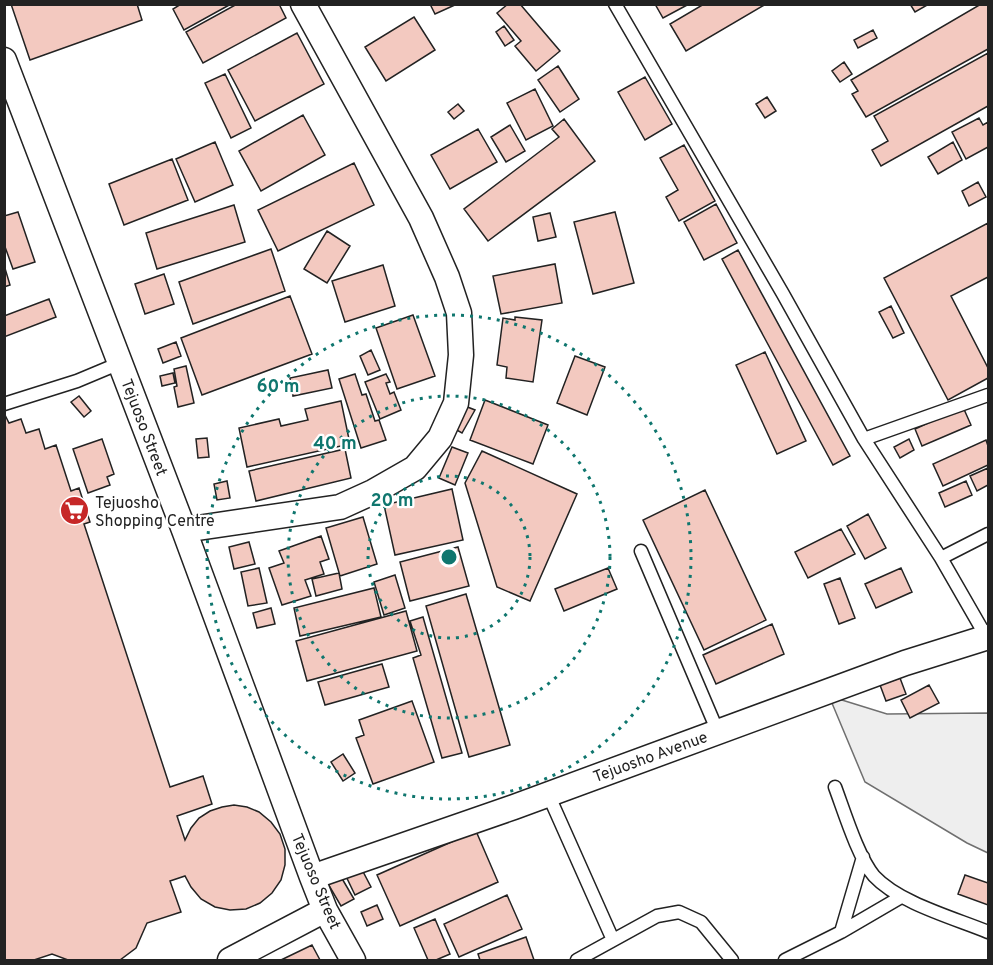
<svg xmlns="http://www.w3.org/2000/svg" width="993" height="965" font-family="Overpass,sans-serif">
	<rect width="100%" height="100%" fill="#fff"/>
	<path fill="#eee" stroke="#6f6f6f" stroke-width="1.5" d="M829 696 887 714 988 713V853L967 843 865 782Z"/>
	<path fill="#f3c9c0" stroke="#222" stroke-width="1.5" d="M11 4H137L142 20 30 60Z
		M181 4H231L184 30 173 9Z
		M237 4H279L286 18 203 63 186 32Z
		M430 4H457L435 14Z
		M508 4H520L560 51 536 71 515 46 521 41 497 13Z
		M655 4H689L663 18Z
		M704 4H766L686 51 670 24Z
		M910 4H929L915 12Z
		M981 4H988V49L866 117 852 94 858 91 851 80Z
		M414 17 435 50 386 81 365 47Z
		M504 26 514 40 505 46 496 32Z
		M873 30 877 38 858 48 854 40Z
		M297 33 324 84 255 121 228 70Z
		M988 53V106L881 166 872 150 888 141 874 116Z
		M844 62 852 74 840 82 832 71Z
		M558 66 579 99 560 112 538 80Z
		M225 74 251 128 231 138 205 83Z
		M645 77 672 124 645 140 618 92Z
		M535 89 553 126 526 140 507 103Z
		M767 97 776 111 765 118 756 104Z
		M458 104 464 111 454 119 448 112Z
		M303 115 325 155 261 191 239 151Z
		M979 118 983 125 988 122V147L966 159 952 132Z
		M564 119 595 161 488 241 464 209 559 137 552 129Z
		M510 125 525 151 506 162 491 137Z
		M478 129 497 162 450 189 431 155Z
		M215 142 233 185 195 202 176 159Z
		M953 142 962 160 938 174 928 157Z
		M684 145 715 201 679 221 666 197 678 190 660 158Z
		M172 159 188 200 124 225 109 184Z
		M354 163 374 205 278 251 258 210Z
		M978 182 986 197 969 206 962 191Z
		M716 204 737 243 704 260 684 222Z
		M234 205 245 242 157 269 146 233Z
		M18 212 35 262 13 269 4 244V216Z
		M615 212 634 283 593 294 574 222Z
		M550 213 556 237 538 241 533 217Z
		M988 223V277L951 296 988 368V378L948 400 884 278Z
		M327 231 350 246 327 283 304 269Z
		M271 249 285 291 193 324 179 282Z
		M738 250 850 456 833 465 722 259Z
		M555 264 562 303 501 314 493 276Z
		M4 265 10 285 4 287Z
		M383 265 395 306 345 322 332 281Z
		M164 274 174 304 145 314 135 284Z
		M290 296 312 354 202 395 181 338Z
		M49 299 56 317 4 337V316Z
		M891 306 904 333 893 338 879 312Z
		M413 315 435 376 397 389 376 328Z
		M515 317 542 320 533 382 506 378 507 367 497 365 503 318 515 320Z
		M176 342 181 356 163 363 158 349Z
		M371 350 380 370 368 375 360 356Z
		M765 352 806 441 777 454 736 365Z
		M575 356 605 367 587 415 557 403Z
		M186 366 194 403 178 407 174 387 177 386 174 369Z
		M328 370 332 388 293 396 290 378Z
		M173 373 175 383 162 386 160 376Z
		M355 374 362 395 366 394 375 421 379 420 386 440 361 448 339 379Z
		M386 374 390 382 386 383 390 394 394 392 401 410 380 419 365 382Z
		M79 396 91 411 84 417 71 402Z
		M485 400 548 425 533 464 470 440Z
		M341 401 350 444 247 467 239 428 279 419 281 426 308 420 305 409Z
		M465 406 475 410 462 433 453 428Z
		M963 407 971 425 922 446 915 429Z
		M4 413 9 423 21 419 26 433 39 429 45 449 56 445 71 491 79 488 90 522 84 524 170 787 203 776 212 804 177 816 185 840 191 828 199 818 210 811 222 807 234 805 247 807 259 812 271 822 280 834 285 849V865L281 880 272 893 260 903 246 909 230 910 215 907 201 899 191 887 185 876 170 881 181 912 147 923 136 948 120 960H68L52 954 34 960H4Z
		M207 438 209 457 198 458 196 439Z
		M102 439 114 474 107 477 110 485 88 493 73 449Z
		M909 439 914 450 900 458 894 447Z
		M986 440 988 446V465L943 486 933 464Z
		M452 447 468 453 455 485 439 478Z
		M345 449 351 478 256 501 249 471Z
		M482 451 577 494 530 601 497 587 465 483Z
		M988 468V485L977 491 970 476Z
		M227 481 230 498 217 500 214 484Z
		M966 481 972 495 945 507 939 493Z
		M452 489 463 540 395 555 384 505Z
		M705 490 766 620 704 650 643 520Z
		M868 514 886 548 865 559 847 526Z
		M363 517 377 564 340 576 326 528Z
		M841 529 855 554 808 578 795 552Z
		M321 536 329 559 320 562 324 574 305 580 311 596 282 605 269 568 284 563 279 551Z
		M249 542 255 564 234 569 229 547Z
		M458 547 469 586 410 601 400 562Z
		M259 568 267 603 248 606 241 572Z
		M608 568 617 589 564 611 555 589Z
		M901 568 912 592 876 608 865 584Z
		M339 573 342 589 316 596 312 579Z
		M395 575 405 608 384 615 374 582Z
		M840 578 855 618 839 624 824 584Z
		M374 588 381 617 300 636 294 608Z
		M466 594 510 745 469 757 426 606Z
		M271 608 275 624 257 628 253 613Z
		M406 611 417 651 307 681 296 641Z
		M423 617 462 753 442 758 413 658 421 655 410 621Z
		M772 624 784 654 716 684 703 655Z
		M382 664 389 687 325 705 318 682Z
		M900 678 906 694 886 701 880 685Z
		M929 685 939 703 910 718 901 700Z
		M412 701 434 762 373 784 356 738 364 735 359 720Z
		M343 754 355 773 343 781 331 762Z
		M476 831 498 882 400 926 377 875Z
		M358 862 371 887 355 895 343 870Z
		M337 870 354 899 341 906 324 877Z
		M965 875 988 883V905L958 894Z
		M507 895 522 929 459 957 444 924Z
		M377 905 383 919 367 926 361 912Z
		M435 919 450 954 436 960H428L414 928Z
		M526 937 534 960H480L478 954Z
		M312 945 320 960H281Z"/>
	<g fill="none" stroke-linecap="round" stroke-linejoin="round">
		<defs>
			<path id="lane" d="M615 4 783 294 864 439 941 558 987 638
				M4 404 77 381 120 363
				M864 439 988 395
				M641 551 718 732
				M941 558 988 534
				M835 787C844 811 858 857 874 876 899 903 954 918 988 932
				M548 794 613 940
				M841 932 863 857
				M577 960 657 916 679 912 701 922 732 960
				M785 960 841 932 901 897"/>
			<path id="street" d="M4 60 184 530 312 877 325 910 353 960
				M184 530 340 507 373 492 415 468 440 438 456 403 461 355 459 313 447 277 421 218 303 4
				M312 877 514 807 905 663 988 637
				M230 960 325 910"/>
		</defs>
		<use href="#lane" stroke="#222" stroke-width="15"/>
		<use href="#street" stroke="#222" stroke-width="27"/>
		<use href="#lane" stroke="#fff" stroke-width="12"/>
		<use href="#street" stroke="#fff" stroke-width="24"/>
	</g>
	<g fill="none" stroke="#0f766e" stroke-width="3" stroke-dasharray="3 6">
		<circle cx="449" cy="557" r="81"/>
		<circle cx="449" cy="557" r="161"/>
		<circle cx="449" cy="557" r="242"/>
	</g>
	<defs>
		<symbol id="supermarket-disc" viewBox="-11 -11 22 22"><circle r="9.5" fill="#c62828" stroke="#fff"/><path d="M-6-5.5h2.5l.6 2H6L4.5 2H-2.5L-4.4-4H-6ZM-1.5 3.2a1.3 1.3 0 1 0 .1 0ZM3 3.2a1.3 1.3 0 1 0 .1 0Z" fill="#fff"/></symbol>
	</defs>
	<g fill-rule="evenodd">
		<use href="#supermarket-disc" x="58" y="494" width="33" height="33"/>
	</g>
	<g text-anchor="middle" stroke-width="4.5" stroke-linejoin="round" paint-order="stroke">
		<g font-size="16" fill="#222" stroke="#fff">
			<text transform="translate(145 427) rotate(69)" y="6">Tejuoso Street</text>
			<text transform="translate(650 756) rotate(-20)" y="6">Tejuosho Avenue</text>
			<text transform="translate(317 881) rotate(67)" y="6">Tejuoso Street</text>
		</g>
		<g font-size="16" fill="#222" stroke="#fff" text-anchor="start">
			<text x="95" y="508">Tejuosho<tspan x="95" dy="18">Shopping Centre</tspan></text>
		</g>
	</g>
	<circle cx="449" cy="557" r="9" fill="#0f766e" stroke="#fff" stroke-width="3"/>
	<g font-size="18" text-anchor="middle" font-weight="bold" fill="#0f766e" stroke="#fff" stroke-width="4.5" stroke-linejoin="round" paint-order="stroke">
		<text x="278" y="392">60 m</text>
		<text x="335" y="449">40 m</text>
		<text x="392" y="506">20 m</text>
	</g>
	<rect width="993" height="965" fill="none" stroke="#222222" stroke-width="12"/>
</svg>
